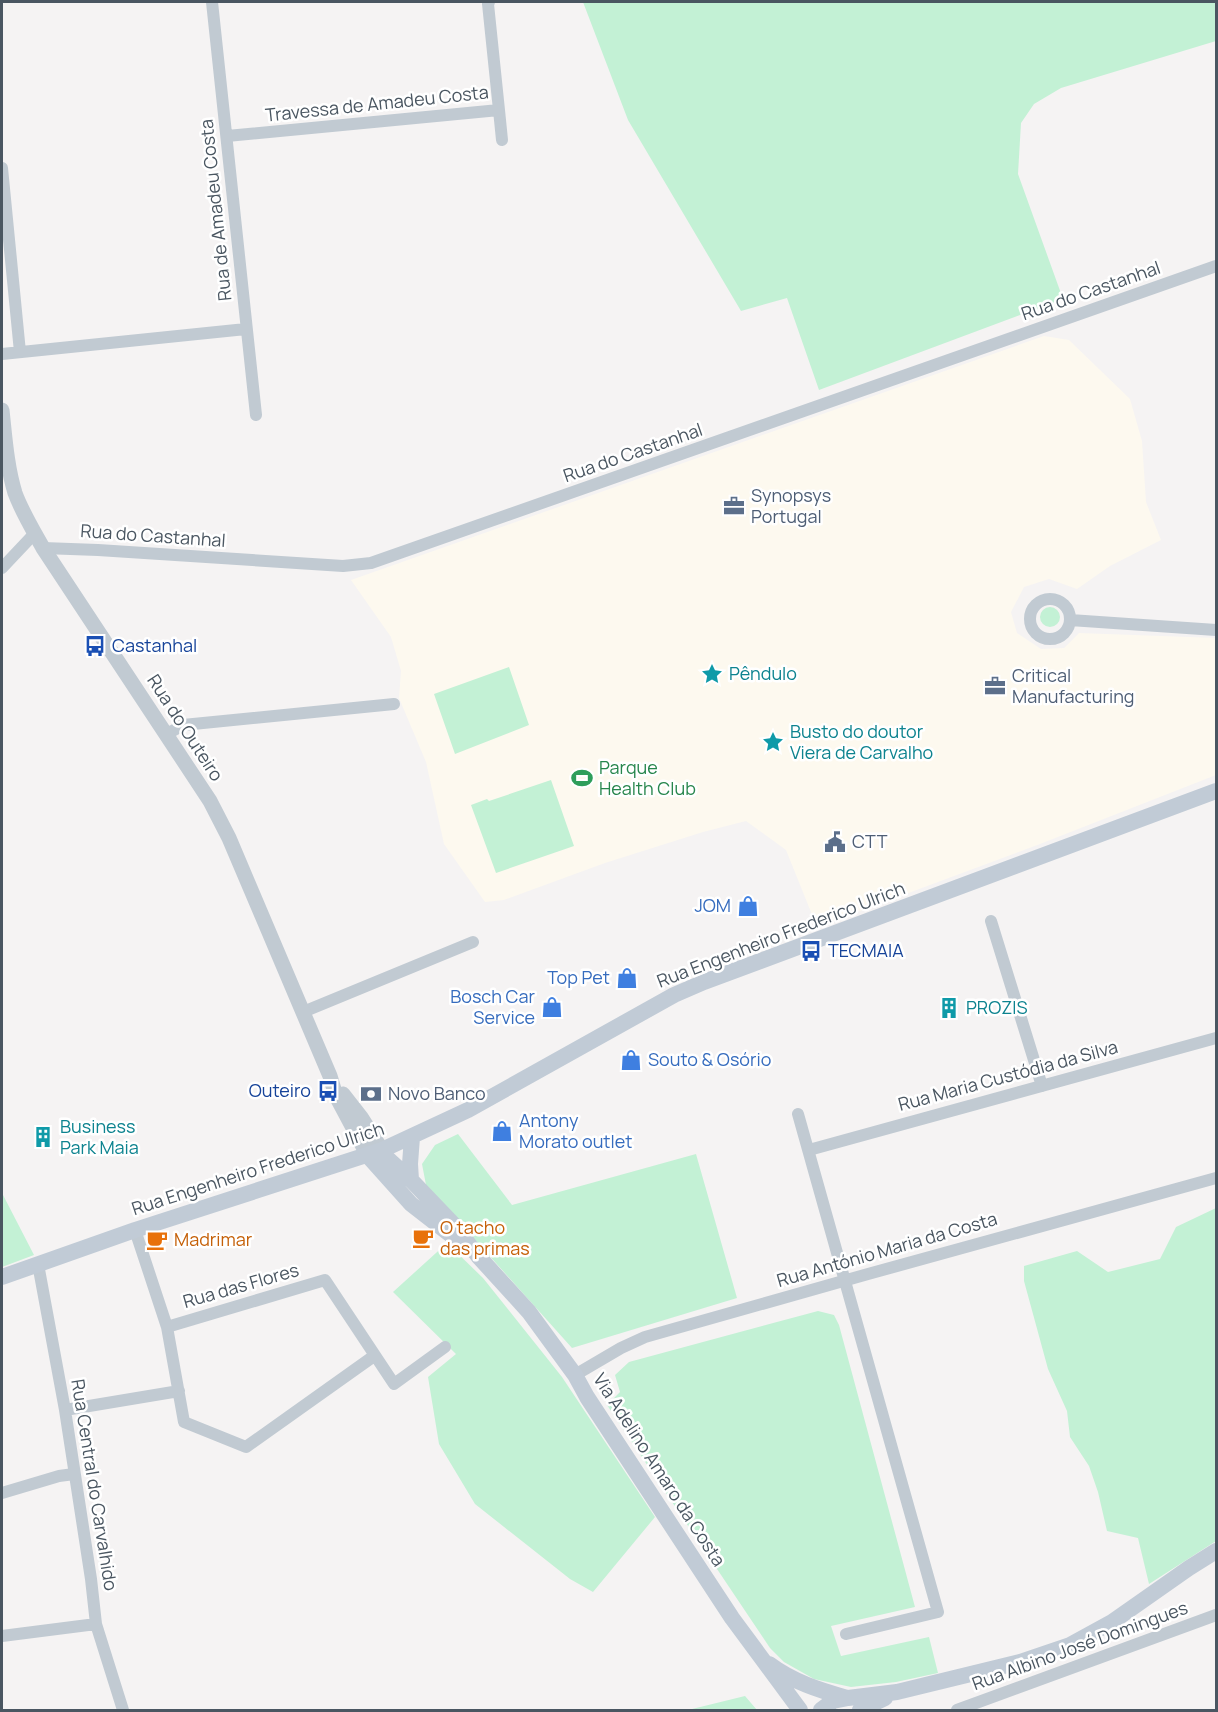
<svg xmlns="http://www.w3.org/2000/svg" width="1218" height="1712" font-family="Manrope,sans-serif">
	<rect width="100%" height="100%" fill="#f5f3f3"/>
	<path fill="#fdf9ef" d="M1044 336 1069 340 1130 399 1142 441 1146 502 1161 540 1110 566 1077 589 1049 579 1024 587 1011 612 1017 633 1041 649 1064 648 1079 633 1216 638V775L1040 844 817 927 786 850 746 821 703 832 605 863 504 900 485 902 444 844 426 762 399 698 401 671 391 637 351 580Z"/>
	<path fill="#c3f1d5" d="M583 2H1216V41L1061 88 1034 104 1021 123 1018 174 1063 299 819 390 787 298 741 311 628 120Z
		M1040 617a10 10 0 1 1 20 0a10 10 0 1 1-20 0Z
		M509 667 529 725 455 754 434 694Z
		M551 780 574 846 496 873 471 805 487 799 489 801Z
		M458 1134 512 1205 696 1154 737 1298 572 1348 426 1185 422 1164 435 1145Z
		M2 1193 34 1255 2 1267Z
		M1216 1208V1541L1149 1584 1138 1538 1107 1531 1098 1492 1089 1466 1070 1437 1067 1411 1048 1369 1024 1281V1266L1077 1251 1108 1272 1160 1259 1176 1227Z
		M447 1243 483 1278 562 1377 655 1517 593 1592 570 1579 475 1504 439 1444 428 1377 456 1354 393 1292Z
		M818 1311 834 1315 839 1325 915 1607 831 1626 841 1656 929 1637 938 1673 896 1682 851 1687 814 1679 784 1662 770 1648 607 1405 620 1392 615 1375 629 1362Z
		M745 1696 757 1710H688Z"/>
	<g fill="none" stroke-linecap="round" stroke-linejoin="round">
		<path stroke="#c1cad2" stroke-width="12" d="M212 2 256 415
			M489 2 488 4 499 110
			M227 136 499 110 502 140
			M2 168 20 352
			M2 354 246 329
			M43 548 98 550 343 566 371 563 1216 266
			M2 568 35 533
			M1030 619a20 20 0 1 1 40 0a20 20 0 1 1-40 0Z
			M1070 620 1216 630
			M167 734 183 725 394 704
			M991 921 1042 1086
			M303 1012 473 942
			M798 1114 938 1612 846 1634
			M809 1150 1216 1038
			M135 1230 167 1327 184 1422 246 1447 374 1356
			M38 1264 65 1410 91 1579 96 1624 123 1710
			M167 1327 325 1280 394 1384 445 1347
			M575 1375 621 1348 645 1337 868 1274 1216 1178
			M65 1410 179 1391
			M2 1493 59 1476 74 1474
			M2 1636 96 1624
			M957 1710 1216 1615"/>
		<path stroke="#c1cad2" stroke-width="15" d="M2 410C5 438 7 467 15 493 22 512 33 530 43 548L210 801 229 838 330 1076 336 1096 368 1156
			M343 1094 361 1117 382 1150"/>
		<path stroke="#c1cbd6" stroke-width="16" d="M382 1150 388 1159 411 1180 455 1226 478 1256 529 1312 575 1375 587 1397 732 1618 800 1710
			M368 1156 411 1204 456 1239
			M411 1180 410 1164 412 1137
			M2 1277 135 1230 382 1150 468 1110 674 995 704 982 1216 791
			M769 1664C793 1682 819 1690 847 1698
			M821 1710 833 1701 848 1698 897 1692 1020 1662 1070 1645 1112 1622 1189 1568 1216 1551
			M860 1710 885 1698"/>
	</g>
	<defs>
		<symbol id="office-bare" viewBox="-9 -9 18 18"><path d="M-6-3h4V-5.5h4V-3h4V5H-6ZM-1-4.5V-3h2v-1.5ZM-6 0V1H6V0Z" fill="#5c6f8a" stroke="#fff" stroke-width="2.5" paint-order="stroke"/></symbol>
		<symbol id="bus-bare" viewBox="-9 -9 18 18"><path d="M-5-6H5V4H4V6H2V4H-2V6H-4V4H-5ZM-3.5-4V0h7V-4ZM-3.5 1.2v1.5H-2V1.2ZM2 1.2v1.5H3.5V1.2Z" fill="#1a4fb4" stroke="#fff" stroke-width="2.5" paint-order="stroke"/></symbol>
		<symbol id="sight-bare" viewBox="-9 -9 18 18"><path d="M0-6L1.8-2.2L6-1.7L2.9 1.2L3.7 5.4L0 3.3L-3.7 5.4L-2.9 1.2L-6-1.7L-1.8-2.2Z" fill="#0f9aa8" stroke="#fff" stroke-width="2.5" paint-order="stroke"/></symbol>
		<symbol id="stadium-bare" viewBox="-9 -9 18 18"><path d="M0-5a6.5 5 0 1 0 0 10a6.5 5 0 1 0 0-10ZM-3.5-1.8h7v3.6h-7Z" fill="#2e9e5b" stroke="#fff" stroke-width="2.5" paint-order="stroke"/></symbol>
		<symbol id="civic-bare" viewBox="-9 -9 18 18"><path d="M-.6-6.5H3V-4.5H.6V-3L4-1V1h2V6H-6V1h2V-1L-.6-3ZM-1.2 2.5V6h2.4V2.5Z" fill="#5c6f8a" stroke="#fff" stroke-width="2.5" paint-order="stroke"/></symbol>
		<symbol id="shop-bare" viewBox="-9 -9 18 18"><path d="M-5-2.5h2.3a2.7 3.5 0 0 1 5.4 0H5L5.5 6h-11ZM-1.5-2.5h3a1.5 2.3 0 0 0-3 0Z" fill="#3f7fe0" stroke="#fff" stroke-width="2.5" paint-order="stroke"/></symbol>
		<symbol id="building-bare" viewBox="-9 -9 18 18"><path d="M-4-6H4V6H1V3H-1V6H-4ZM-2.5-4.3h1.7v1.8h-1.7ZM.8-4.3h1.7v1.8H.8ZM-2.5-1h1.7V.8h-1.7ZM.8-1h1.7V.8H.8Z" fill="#0f9aa8" stroke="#fff" stroke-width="2.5" paint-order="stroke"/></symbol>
		<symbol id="bank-bare" viewBox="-9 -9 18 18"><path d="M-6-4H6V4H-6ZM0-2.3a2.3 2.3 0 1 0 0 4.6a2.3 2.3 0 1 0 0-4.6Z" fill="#5c6f8a" stroke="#fff" stroke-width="2.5" paint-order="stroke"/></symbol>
		<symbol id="cafe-bare" viewBox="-9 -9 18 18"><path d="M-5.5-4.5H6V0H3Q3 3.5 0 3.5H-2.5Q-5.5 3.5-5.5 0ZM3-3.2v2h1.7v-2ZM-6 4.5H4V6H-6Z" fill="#e8710a" stroke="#fff" stroke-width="2.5" paint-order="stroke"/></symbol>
	</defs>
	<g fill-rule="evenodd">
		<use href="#office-bare" x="719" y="491" width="30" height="30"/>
		<use href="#bus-bare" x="80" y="631" width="30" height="30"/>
		<use href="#sight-bare" x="697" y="659" width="30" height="30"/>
		<use href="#office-bare" x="980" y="671" width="30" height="30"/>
		<use href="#sight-bare" x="758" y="727" width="30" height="30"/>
		<use href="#stadium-bare" x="567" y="763" width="30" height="30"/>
		<use href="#civic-bare" x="820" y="827" width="30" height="30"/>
		<use href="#shop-bare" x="733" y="891" width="30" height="30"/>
		<use href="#bus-bare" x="796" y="936" width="30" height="30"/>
		<use href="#shop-bare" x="612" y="963" width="30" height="30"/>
		<use href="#shop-bare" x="537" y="992" width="30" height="30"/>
		<use href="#building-bare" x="934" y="993" width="30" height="30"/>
		<use href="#shop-bare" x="616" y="1045" width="30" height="30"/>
		<use href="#bus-bare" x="313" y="1076" width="30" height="30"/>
		<use href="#bank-bare" x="356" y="1079" width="30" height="30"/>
		<use href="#shop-bare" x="487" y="1116" width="30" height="30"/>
		<use href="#building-bare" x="28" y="1122" width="30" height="30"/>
		<use href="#cafe-bare" x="408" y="1223" width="30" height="30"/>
		<use href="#cafe-bare" x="142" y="1225" width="30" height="30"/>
	</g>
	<g text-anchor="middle" stroke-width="5" stroke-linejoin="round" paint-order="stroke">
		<g font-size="18" fill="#4a5661" stroke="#fff">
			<text transform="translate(377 104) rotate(-6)" y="6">Travessa de Amadeu Costa</text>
			<text transform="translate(216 210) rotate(-96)" y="6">Rua de Amadeu Costa</text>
			<text transform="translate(1091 291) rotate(-19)" y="6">Rua do Castanhal</text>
			<text transform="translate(633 453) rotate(-19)" y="6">Rua do Castanhal</text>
			<text transform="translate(153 536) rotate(4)" y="6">Rua do Castanhal</text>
			<text transform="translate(185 728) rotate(57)" y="6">Rua do Outeiro</text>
			<text transform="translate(781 935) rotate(-21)" y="6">Rua Engenheiro Frederico Ulrich</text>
			<text transform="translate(1008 1076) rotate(-15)" y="6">Rua Maria Custódia da Silva</text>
			<text transform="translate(258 1169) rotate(-18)" y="6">Rua Engenheiro Frederico Ulrich</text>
			<text transform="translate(887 1250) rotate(-16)" y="6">Rua António Maria da Costa</text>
			<text transform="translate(241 1286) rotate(-16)" y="6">Rua das Flores</text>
			<text transform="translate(659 1470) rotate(57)" y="6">Via Adelino Amaro da Costa</text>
			<text transform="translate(94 1485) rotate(81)" y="6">Rua Central do Carvalhido</text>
			<text transform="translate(1080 1646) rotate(-20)" y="6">Rua Albino José Domingues</text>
		</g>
		<g font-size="18" fill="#4e5e75" stroke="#fff" text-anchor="start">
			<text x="751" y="502">Synopsys<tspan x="751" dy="21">Portugal</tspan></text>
			<text x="1012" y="682">Critical<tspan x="1012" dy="21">Manufacturing</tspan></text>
			<text x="852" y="848">CTT</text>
			<text x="388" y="1100">Novo Banco</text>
		</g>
		<g font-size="18" fill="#164399" stroke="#fff" text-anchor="start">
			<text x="112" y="652">Castanhal</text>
			<text x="828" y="957">TECMAIA</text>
			<text x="311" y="1097" text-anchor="end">Outeiro</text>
		</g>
		<g font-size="18" fill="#0d838f" stroke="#fff" text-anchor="start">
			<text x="729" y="680">Pêndulo</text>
			<text x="790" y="738">Busto do doutor<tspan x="790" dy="21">Viera de Carvalho</tspan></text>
			<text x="966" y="1014">PROZIS</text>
			<text x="60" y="1133">Business<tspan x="60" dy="21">Park Maia</tspan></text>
		</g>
		<g font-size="18" fill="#27864d" stroke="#fff" text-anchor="start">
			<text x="599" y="774">Parque<tspan x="599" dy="21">Health Club</tspan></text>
		</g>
		<g font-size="18" fill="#366cbe" stroke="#fff" text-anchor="end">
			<text x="731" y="912">JOM</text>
			<text x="610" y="984">Top Pet</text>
			<text x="535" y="1003">Bosch Car<tspan x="535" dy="21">Service</tspan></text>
			<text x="648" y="1066" text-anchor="start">Souto &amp; Osório</text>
			<text x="519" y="1127" text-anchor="start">Antony<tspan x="519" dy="21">Morato outlet</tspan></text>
		</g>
		<g font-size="18" fill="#c56008" stroke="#fff" text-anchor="start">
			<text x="440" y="1234">O tacho<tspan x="440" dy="21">das primas</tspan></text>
			<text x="174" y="1246">Madrimar</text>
		</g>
	</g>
	<rect width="1218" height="1712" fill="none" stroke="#4a5661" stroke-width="6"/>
</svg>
